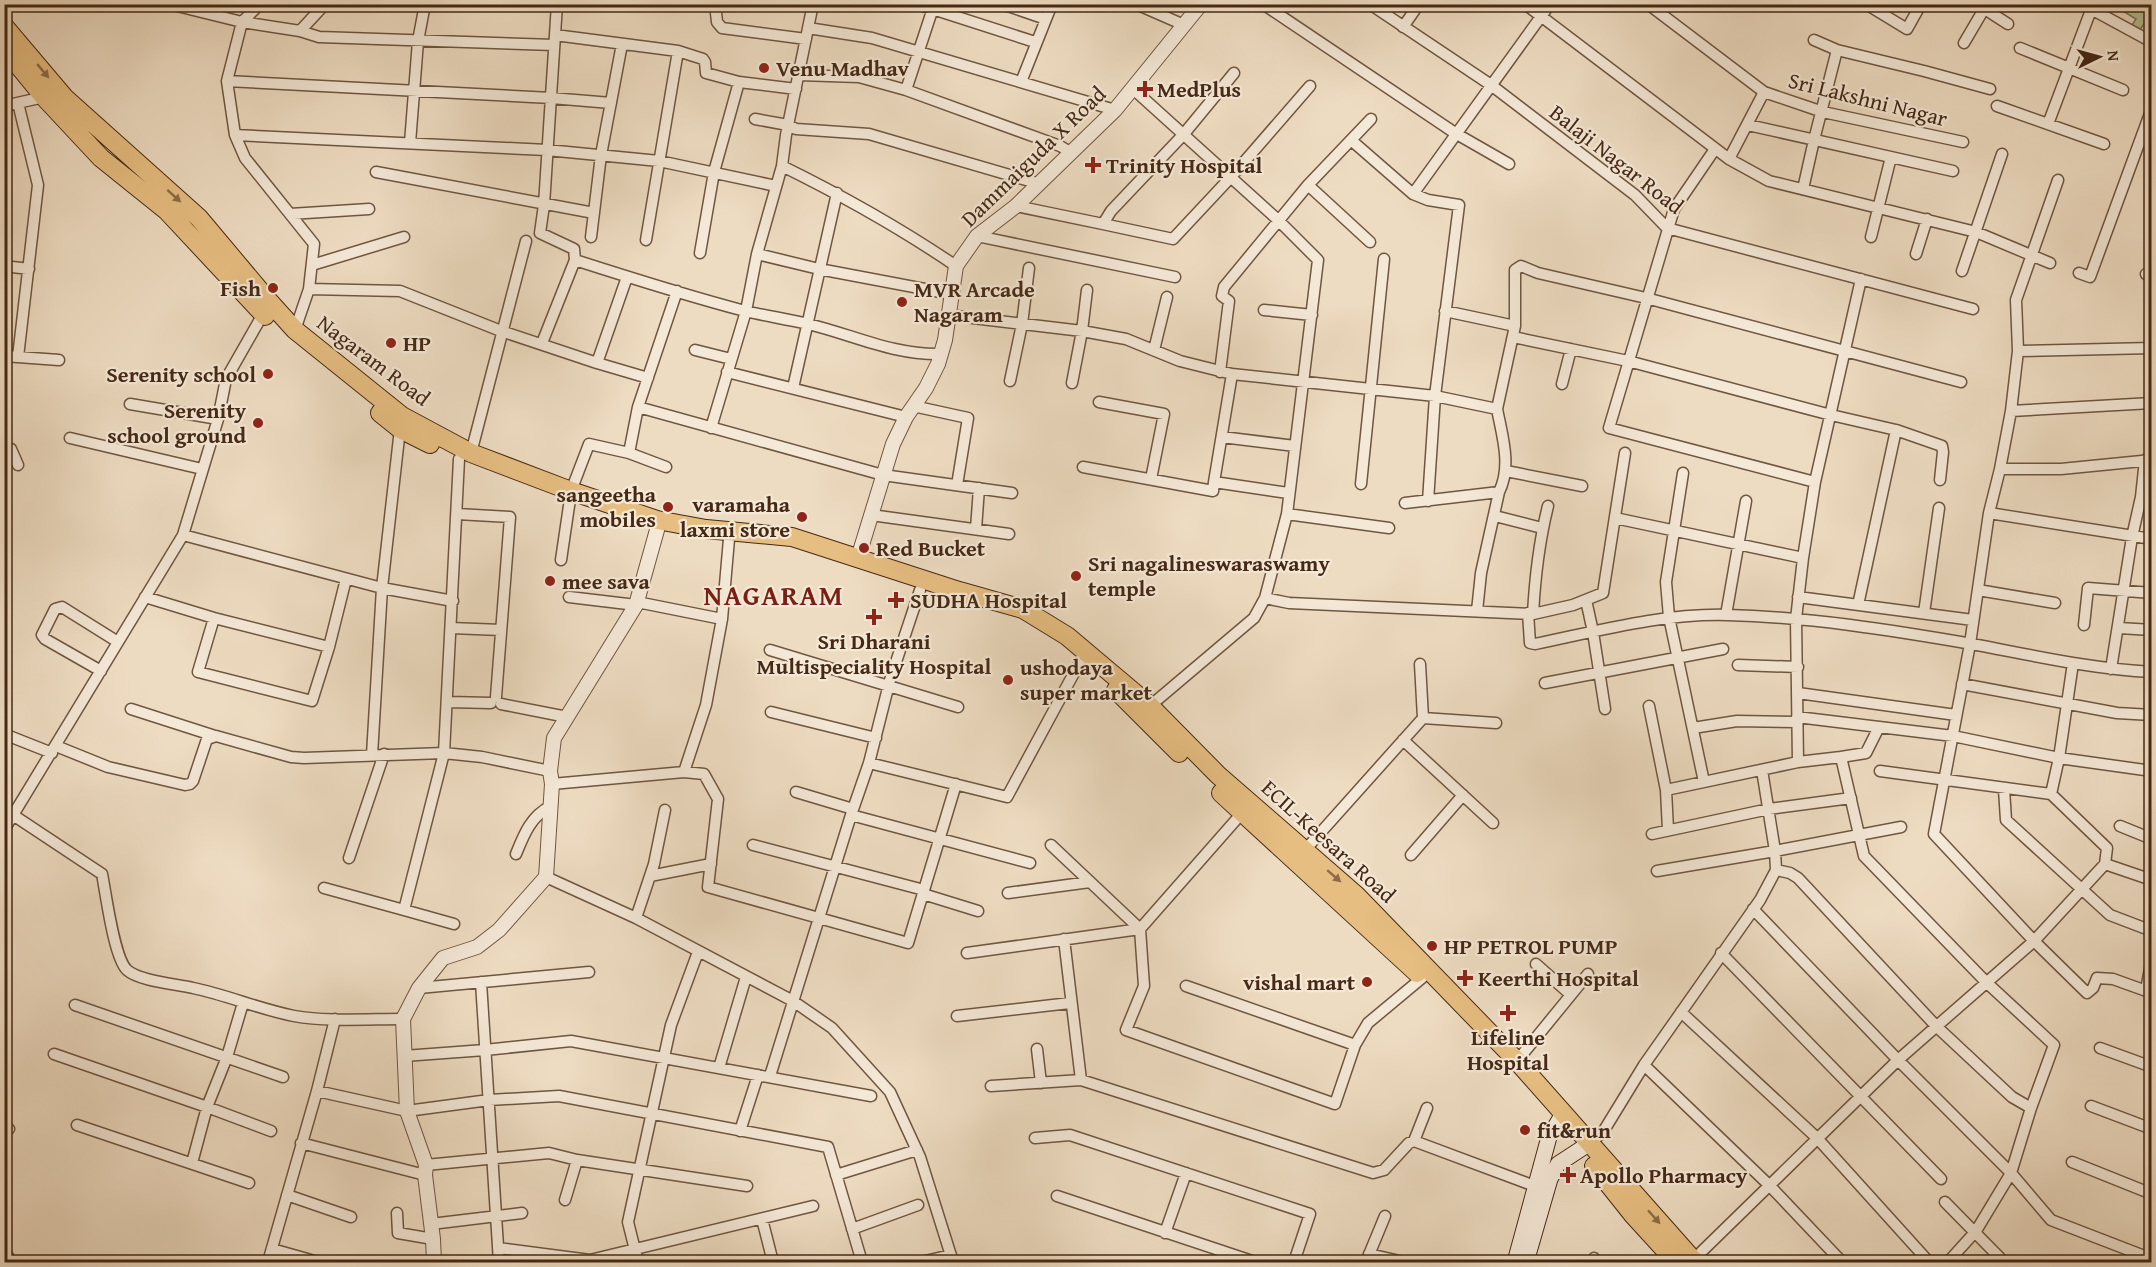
<svg xmlns="http://www.w3.org/2000/svg" width="2156" height="1267" font-family="'Gentium Book Plus',serif">
	<rect width="100%" height="100%" fill="#eedcc2"/>
	<filter id="stains"><feTurbulence type="fractalNoise" baseFrequency=".00333" numOctaves="4"/><feColorMatrix values="0 0 0 0 .2 0 0 0 0 .09 0 0 0 0 .02 0 0 0 .5 -.17"/></filter>
	<radialGradient id="worn" r=".72"><stop offset=".6" stop-color="#630" stop-opacity="0"/><stop offset="1" stop-color="#630" stop-opacity=".3"/></radialGradient>
	<path fill="#b5c196" stroke="#7d7556" stroke-width="1.5" d="M2113 5H2151V13L2140 30 2132 25 2136 19Z"/>
	<g fill="none" stroke-linecap="round" stroke-linejoin="round">
		<defs>
			<path id="minor" d="M169 4 242 22 300 31 319 37 554 45
				M260 4 242 22 227 81 235 135 245 158 314 244 309 289 295 330
				M715 4 717 22 722 28 806 39
				M917 4 1035 42
				M1002 4 1046 19
				M1136 4 1184 25
				M1263 4 1455 133 1509 164
				M1370 4 1491 85 1635 195 1667 228 1973 309
				M1525 4 1729 159 1769 181 1976 232 2050 263
				M1648 4 1764 92 1823 112 1963 142
				M1866 4 1907 29 1921 4
				M1977 4 2008 24
				M2082 4 2152 42
				M1403 27 1419 4
				M808 28 872 38 1115 110
				M300 31 325 4
				M555 35 678 51 703 59 705 62 706 73 739 82 796 89
				M1814 40 1837 50 1924 71 1990 89
				M1964 43 1984 9
				M2020 48 2123 90
				M1234 73 1183 135 1111 211 1103 224 1173 239 1231 177 1310 86
				M799 75 859 77 906 90 1060 146 1072 153
				M227 81 551 98 611 103
				M1021 82 1052 4
				M1132 88 1277 219 1318 260 1287 514 1265 598 1254 618 1150 706
				M906 90 934 5
				M18 103 38 185 18 357
				M4 106 44 97
				M1997 106 2104 144
				M755 119 788 125 796 129 869 134 1040 184
				M2048 124 2091 10
				M1748 125 1953 171
				M235 135 547 150 659 161 776 186
				M1351 140 1413 194 1428 200 1459 205 1435 396 1428 501
				M410 143 418 41 425 4
				M1715 149 1674 209 1609 428 1815 482
				M1729 159 1764 92
				M782 166C843 196 900 228 956 266
				M376 172 594 213
				M1308 185 1370 242
				M1803 189 1814 140 1837 50
				M1413 194 1550 4
				M1016 206 1103 224
				M290 214 369 209
				M977 236 1175 277
				M591 237 601 155 622 44
				M1871 237 1891 157
				M646 240 678 51
				M700 253 714 172 739 82
				M757 254 819 269 951 294
				M1916 254 1927 219
				M575 260C631 278 688 296 745 311 766 316 787 319 808 324 854 335 892 355 941 354
				M312 265 404 237
				M4 266 29 269
				M1962 271 2002 154
				M2079 273 2090 277 2152 108
				M2146 274 2152 278
				M309 289 400 291 501 331 597 363 648 378
				M1264 310 1312 315
				M1445 311 1515 326
				M948 315 1082 331 1126 339 1180 361 1232 374 1435 396 1497 409 1515 326V270L1521 266 1538 273 1646 298 1961 382
				M1513 337 1628 361 1831 415 1896 430 1942 446 1943 452 1940 480
				M542 343 575 260 574 249 540 233 544 205 557 4
				M695 350 731 359
				M1154 350 1167 297
				M2018 351 2152 348
				M4 356 59 360
				M597 363 627 277
				M727 372 906 417
				M1220 372 1229 301 1222 296 1224 287 1308 185 1371 119
				M1232 374 1214 482 1288 493
				M1010 381 1022 324 1029 268
				M1072 383 1082 331 1087 290
				M1562 384 1571 349
				M793 388 837 193
				M1099 402 1164 414 1151 479
				M130 404 218 419
				M913 406 968 418 957 485
				M638 407 883 475 1012 493
				M2011 411 2152 403
				M711 428 746 311 757 254 782 166 786 135 813 4
				M1222 437 1295 446
				M70 438 202 469
				M4 448 11 449 18 465
				M471 453 526 241
				M629 453 638 407 677 291
				M2152 460 2061 469H2000L1989 513 1970 644 1934 834 2034 941 2087 993 2093 988 2097 978 2113 979 2152 993
				M1083 467 1213 491 1214 482
				M2000 469 2011 411 2018 351 2016 300 2058 180
				M1506 471 1582 486
				M1683 473 1666 582 1669 617 1704 782
				M1361 484 1384 259
				M571 491 589 444 629 453 666 467
				M1405 503 1499 492C1512 466 1502 435 1497 409
				M1989 513 2152 539
				M457 514 510 517 496 697
				M1287 514 1389 528
				M871 515 1009 534
				M1495 516 1542 528
				M1615 518 1803 558
				M976 529 979 488
				M183 535 382 588 453 601
				M561 560 570 499
				M1978 590 2055 603
				M145 597 214 618 329 647
				M569 597 636 605
				M1798 597 1973 620
				M1265 598 1289 603 1533 614 1573 605 1603 593 1625 453
				M1586 600 1593 632 1605 709
				M637 602 722 619
				M1858 605 1896 430
				M1477 611 1481 573 1499 492
				M1528 613 1530 643 1535 644C1598 631 1663 613 1728 615 1809 617 1891 630 1972 644 2031 655 2091 669 2152 672
				M1924 613 1939 508
				M1533 614C1535 577 1539 542 1548 506
				M1726 615 1746 501
				M214 618 198 672 312 701 329 647 346 579
				M2084 625 2088 588 2152 593
				M451 628 501 630
				M2119 628 2152 630
				M770 650 958 707
				M1738 665 1798 667
				M2111 669 2132 537 2141 497 2145 460
				M101 671 45 639 42 635 55 609 62 607 118 642
				M1545 683 1723 649
				M1962 684 2117 713 2152 715
				M1798 693 1956 715
				M448 702 491 703
				M501 704 567 717
				M1649 706 1666 790 1798 762 1841 757 1864 856 1986 982 2054 1045 2031 1108 2011 1173 1976 1231 1948 1262
				M131 709 215 736
				M771 712 876 738
				M1797 717 1953 736 2059 758 2152 771
				M1423 718 1496 723
				M1693 728 1737 721 1797 722
				M4 734 52 753
				M1403 740 1493 823
				M56 746 108 767 185 785 190 784 193 781 207 739 216 736 291 757 304 758 444 753 482 757 550 771
				M372 755 382 588 400 429
				M1841 757 1866 753 1879 727
				M1798 762 1796 619 1803 558 1815 482 1861 279
				M869 763 1007 797 1081 660
				M684 772 704 774 718 799 708 887 908 943 956 784
				M552 784 684 772 706 705 722 619 729 539
				M2004 789 2006 820 2110 915 2152 931
				M1666 790 1668 830
				M796 792 853 809
				M2051 794 2059 758 2073 663
				M13 815 102 874C106 894 114 958 127 970 139 981 176 984 193 988 227 995 259 1009 294 1016 327 1022 368 1019 403 1019
				M851 815 1030 863
				M2120 826 2152 839
				M4 830 183 535 218 419 226 379 263 314
				M1652 834 1769 809 1851 798
				M753 845 924 890
				M1051 845 1140 929 1144 986 1126 1030 1335 1104 1355 1045 1368 1023 1422 978
				M1305 850 1423 718 1420 664
				M516 854C524 834 531 816 551 806
				M1411 855 1463 795
				M349 858 384 754
				M2105 864 2152 880
				M1776 870 1790 873 1798 878 1937 1027 2012 1097 2031 1108
				M1657 871 1775 851 1901 827
				M650 876 711 864
				M546 877 636 918 793 1001 832 1028 890 1092 920 1157 953 1262
				M324 888 404 910
				M1008 893 1090 882
				M923 894 978 911
				M1753 909 1898 1060 2011 1173 2051 1220 2152 1259
				M636 918 654 864 665 810
				M454 924 404 910 444 753 459 459
				M1064 939 1081 1080
				M967 953 1140 929 1242 813
				M1721 953 1941 1179
				M1536 964 1571 995
				M481 982 499 1262
				M1186 986 1355 1045
				M419 988 589 972
				M2146 990 2152 958
				M75 1005 283 1077
				M1681 1012 1817 1138 1929 1262
				M957 1016 1070 1003
				M2100 1048 2152 1067
				M1037 1049 1041 1083
				M54 1054 207 1107 271 1131
				M404 1056 485 1050 571 1041 871 1096
				M1517 1061 1588 974
				M1644 1065 1769 1185 1842 1262
				M719 1068 746 977
				M770 1076 851 815 869 763 890 680 920 590
				M991 1086 1081 1080 1373 1173 1384 1170 1409 1143 1414 1141 1540 1188
				M317 1091 407 1111 489 1100 559 1096 828 1147 862 1262
				M2091 1106 2152 1129
				M77 1125 249 1183
				M4 1129H9
				M740 1131 758 1075
				M1035 1138 1070 1135 1310 1214 1294 1262
				M1414 1141 1427 1108
				M301 1143 425 1175
				M1590 1143 1603 1132 1644 1065 1760 900 1776 870 1775 851 1762 770
				M2072 1162 2152 1194
				M192 1163 207 1107 227 1057 243 1003
				M426 1165 549 1153 577 1160 747 1186
				M836 1175 917 1150
				M287 1195 351 1217
				M1057 1196 1255 1262
				M565 1200 577 1160
				M1945 1202 2004 1262
				M397 1213 398 1233 433 1239
				M762 1219 773 1262
				M431 1224 522 1213
				M852 1229 918 1205
				M1165 1233 1186 1173
				M498 1248 590 1260 813 1206
				M272 1249 318 1262
				M1369 1254 1404 1262
				M1693 1260 1898 1060 2034 941 2105 864 2107 848 2051 794 1880 771
				M8 1262V1256
				M268 1262 317 1091 335 1019
				M638 1262 628 1222 671 1025 698 952
				M921 1262 951 1255
				M1366 1262 1385 1216
				M1593 1262 1594 1258"/>
			<path id="tertiary" d="M858 558 893 444 906 417 926 388 938 364 945 340 956 266 977 236 1016 206 1115 110 1201 4
				M434 1262 433 1239 425 1175 426 1165 407 1111 403 1019 419 988 443 958 477 947 499 930 546 877 552 784 550 771 554 738 636 605 657 530"/>
			<path id="secondary" d="M1515 1262 1549 1137 1563 1114
				M1526 1262 1550 1179 1558 1164 1590 1143"/>
			<path id="primary" d="M4 26 65 98 199 218 267 299 295 330 402 416 471 453 571 491 657 520 706 529 792 537 959 591 1023 609 1067 636 1150 706 1218 775 1356 895 1517 1061 1695 1262
				M4 48 44 97 101 158 167 211 265 316
				M380 413 400 429 430 444
				M1116 690 1179 753
				M1221 793 1417 973
				M1594 1166 1633 1215 1676 1262"/>
		</defs>
		<use href="#minor" stroke="#6f5640" stroke-width="13"/>
		<use href="#tertiary" stroke="#6f5640" stroke-width="16"/>
		<use href="#secondary" stroke="#452915" stroke-width="17"/>
		<use href="#primary" stroke="#452915" stroke-width="20"/>
		<use href="#minor" stroke="#f4e8d7" stroke-width="10"/>
		<use href="#tertiary" stroke="#f4e8d7" stroke-width="14"/>
		<use href="#secondary" stroke="#f4e8d7" stroke-width="15"/>
		<use href="#primary" stroke="#e7be81" stroke-width="18"/>
	</g>
	<defs><path id="oneway-solid" d="M-6-.8H1V-3.2L6.5 0L1 3.2V.8H-6Z" transform="scale(1.5)"/></defs>
	<g fill="#8e6c46">
		<use href="#oneway-solid" transform="translate(43 71) rotate(50)"/>
		<use href="#oneway-solid" transform="translate(174 196) rotate(42)"/>
		<use href="#oneway-solid" transform="translate(1334 876) rotate(41)"/>
		<use href="#oneway-solid" transform="translate(1654 1217) rotate(48)"/>
	</g>
	<g fill="#8f2418" stroke="#f4e8d7" stroke-width="2">
		<circle cx="764" cy="68" r="6"/>
		<path d="M1142 80h6v6h6v6h-6v6h-6v-6h-6v-6h6z"/>
		<path d="M1090 156h6v6h6v6h-6v6h-6v-6h-6v-6h6z"/>
		<circle cx="273" cy="288" r="6"/>
		<circle cx="902" cy="302" r="6"/>
		<circle cx="391" cy="343" r="6"/>
		<circle cx="268" cy="374" r="6"/>
		<circle cx="258" cy="423" r="6"/>
		<circle cx="668" cy="507" r="6"/>
		<circle cx="802" cy="517" r="6"/>
		<circle cx="864" cy="548" r="6"/>
		<circle cx="1076" cy="576" r="6"/>
		<circle cx="550" cy="581" r="6"/>
		<path d="M893 591h6v6h6v6h-6v6h-6v-6h-6v-6h6z"/>
		<path d="M871 608h6v6h6v6h-6v6h-6v-6h-6v-6h6z"/>
		<circle cx="1008" cy="680" r="6"/>
		<circle cx="1432" cy="946" r="6"/>
		<path d="M1462 969h6v6h6v6h-6v6h-6v-6h-6v-6h6z"/>
		<circle cx="1367" cy="982" r="6"/>
		<path d="M1505 1004h6v6h6v6h-6v6h-6v-6h-6v-6h6z"/>
		<circle cx="1525" cy="1130" r="6"/>
		<path d="M1565 1166h6v6h6v6h-6v6h-6v-6h-6v-6h6z"/>
	</g>
	<g text-anchor="middle" stroke-width="4.5" stroke-linejoin="round" paint-order="stroke">
		<g font-size="22" font-weight="bold" fill="#452915" stroke="#f4e8d7" text-anchor="start">
			<text x="776" y="76">Venu Madhav</text>
			<text x="1157" y="97">MedPlus</text>
			<text x="1106" y="173">Trinity Hospital</text>
			<text x="261" y="296" text-anchor="end">Fish</text>
			<text x="914" y="297">MVR Arcade<tspan x="914" dy="25">Nagaram</tspan></text>
			<text x="403" y="351">HP</text>
			<text x="256" y="382" text-anchor="end">Serenity school</text>
			<text x="246" y="418" text-anchor="end">Serenity<tspan x="246" dy="25">school ground</tspan></text>
			<text x="656" y="502" text-anchor="end">sangeetha<tspan x="656" dy="25">mobiles</tspan></text>
			<text x="790" y="512" text-anchor="end">varamaha<tspan x="790" dy="25">laxmi store</tspan></text>
			<text x="876" y="556">Red Bucket</text>
			<text x="1088" y="571">Sri nagalineswaraswamy<tspan x="1088" dy="25">temple</tspan></text>
			<text x="562" y="589">mee sava</text>
			<text x="910" y="608">SUDHA Hospital</text>
			<text x="874" y="649" text-anchor="middle">Sri Dharani<tspan x="874" dy="25">Multispeciality Hospital</tspan></text>
			<text x="1020" y="675">ushodaya<tspan x="1020" dy="25">super market</tspan></text>
			<text x="1444" y="954">HP PETROL PUMP</text>
			<text x="1478" y="986">Keerthi Hospital</text>
			<text x="1355" y="990" text-anchor="end">vishal mart</text>
			<text x="1508" y="1045" text-anchor="middle">Lifeline<tspan x="1508" dy="25">Hospital</tspan></text>
			<text x="1537" y="1138">fit&amp;run</text>
			<text x="1580" y="1183">Apollo Pharmacy</text>
		</g>
		<g font-size="22" fill="#452915" stroke="#f4e8d7">
			<text transform="translate(1868 99) rotate(14)" y="8">Sri Lakshni Nagar</text>
			<text transform="translate(1033 156) rotate(-44)" y="8">Dammaiguda X Road</text>
			<text transform="translate(1617 159) rotate(38)" y="8">Balaji Nagar Road</text>
			<text transform="translate(374 360) rotate(37)" y="8">Nagaram Road</text>
			<text transform="translate(1329 841) rotate(42)" y="8">ECIL-Keesara Road</text>
		</g>
		<g font-size="28" font-weight="bold" letter-spacing="1.5" fill="#7a1f14" stroke="#f4e8d7">
			<text x="774" y="605">NAGARAM</text>
		</g>
	</g>
	<rect width="2156" height="1267" fill="none" stroke="#eedcc2" stroke-width="24"/>
	<rect x="6" y="6" width="2144" height="1255" fill="none" stroke="#452915" stroke-width="3"/>
	<rect x="12" y="12" width="2132" height="1243" fill="none" stroke="#452915" stroke-width="1.5"/>
	<g transform="translate(2099 57) rotate(85)" stroke="#f4e8d7" stroke-width="4.5" paint-order="stroke">
	<path d="M0-4.5L10 22L0 15L-10 22Z" fill="#452915"/>
	<text y="-9" font-size="16" font-weight="bold" text-anchor="middle" fill="#452915">N</text>
	</g>
	<rect width="100%" height="100%" filter="url(#stains)"/>
	<rect width="100%" height="100%" fill="url(#worn)"/>
</svg>
